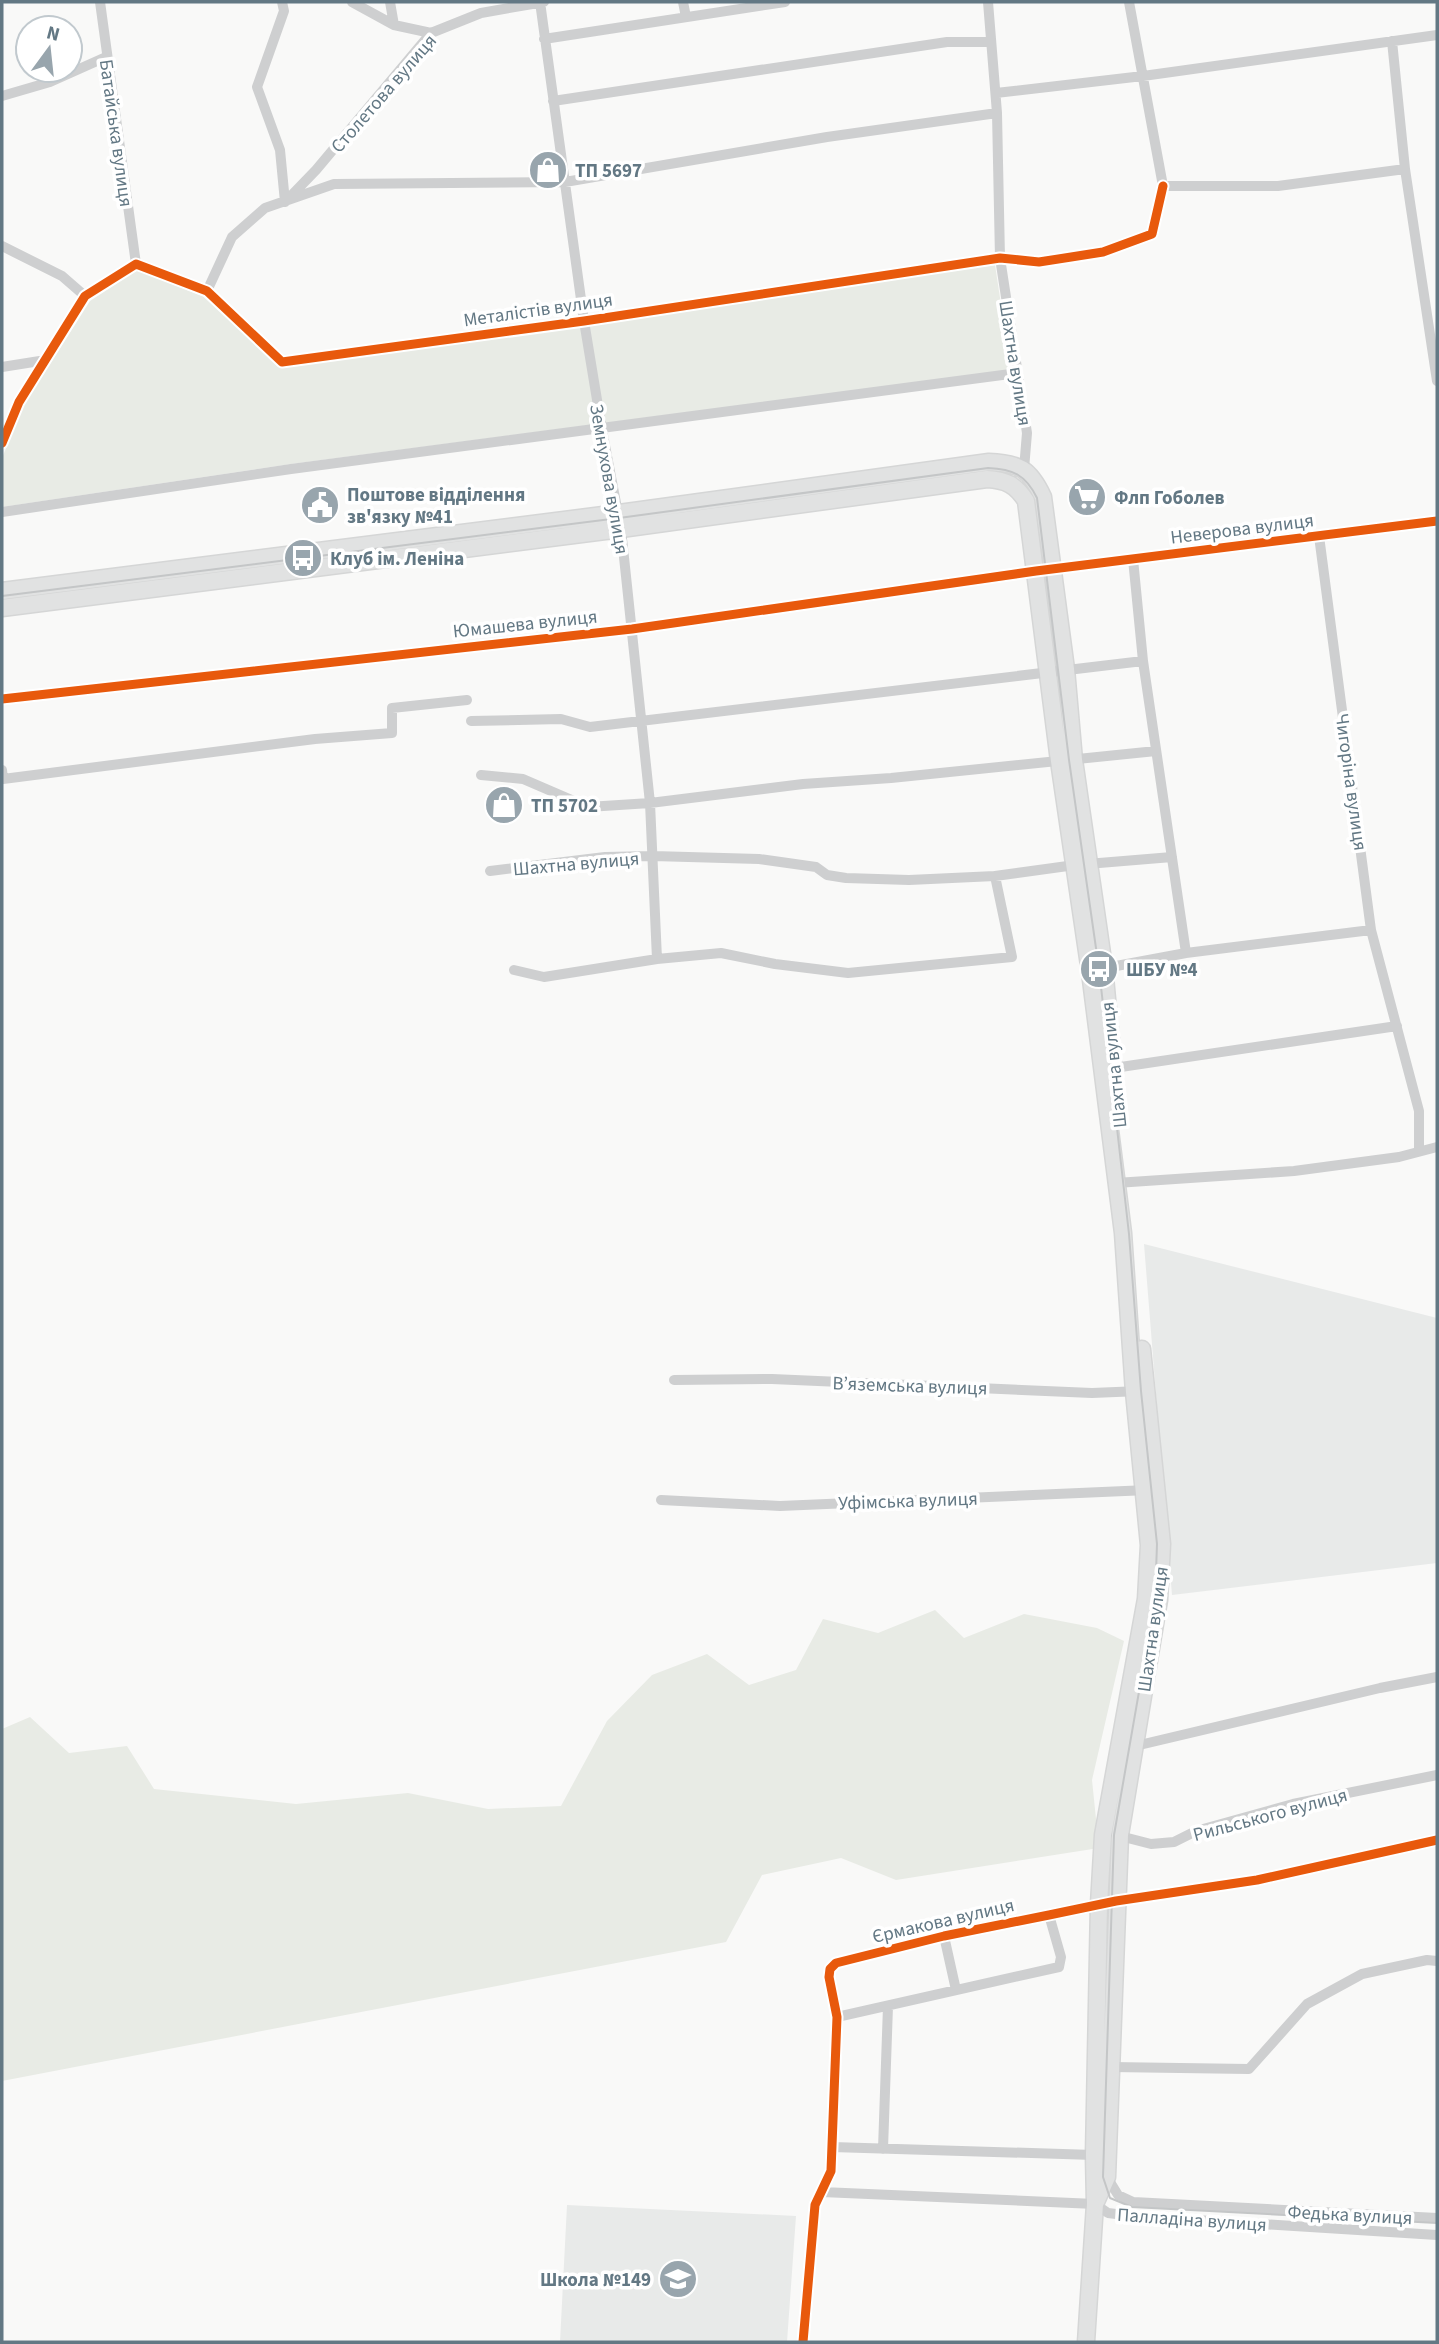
<svg xmlns="http://www.w3.org/2000/svg" width="1439" height="2344" font-family="'Source Sans 3',sans-serif">
	<rect width="100%" height="100%" fill="#f9f9f8"/>
	<path fill="#e8eae9" d="M1144 1244 1437 1318V1563L1172 1595Z
		M567 2205 796 2216 787 2342H560Z"/>
	<path fill="#e8ebe5" d="M995 265 1011 370 291 464 2 507V458L24 405 90 301 137 270 204 297 282 368Z
		M935 1610 964 1638 1024 1614 1097 1628 1124 1641 1092 1780 1099 1848 896 1880 841 1858 762 1875 726 1942 2 2081V1729L30 1717 69 1753 127 1746 154 1789 296 1804 408 1793 488 1809 561 1806 607 1721 652 1675 707 1654 749 1685 796 1670 823 1619 878 1633Z"/>
	<g fill="none" stroke-linecap="round" stroke-linejoin="round">
		<defs>
			<path id="secondary" d="M2 591 619 513 989 462C1019 463 1030 469 1043 497L1066 669 1074 760 1104 967 1116 1094
				M2 608 621 529 987 479C1006 480 1016 485 1026 501L1059 761 1090 972 1123 1233 1134 1392 1149 1545 1146 1599 1103 1835 1099 1904 1094 2155 1095 2204 1086 2342
				M1096 2202 1107 2177 1120 1835 1159 1600 1162 1544 1142 1349"/>
		</defs>
		<use href="#secondary" stroke="#d5d6d6" stroke-width="19"/>
		<path stroke="#cecfd0" stroke-width="10" d="M100 2 136 264
			M282 2 284 11 257 87 280 150 285 202
			M352 2 394 25
			M390 2 394 25 431 33
			M540 2 584 321 602 430 621 529 650 803 657 959
			M683 2 686 17
			M988 2 997 113 1000 258 1027 433 1024 469
			M1129 2 1163 186H1278L1405 169
			M544 39 785 2
			M1392 41 1405 169 1437 381
			M996 93 1143 76 1437 35
			M2 96 50 82 106 57
			M553 101 947 42H991
			M288 199 316 170 431 33 481 13 544 2
			M2 246 62 276 85 296
			M207 291 232 237 265 208 334 184 565 182 827 137 997 113
			M2 367 46 360
			M2 443 19 402 85 296 136 264 207 291 282 362 584 321 1000 258 1039 262 1103 252 1152 234 1163 186
			M2 512 291 469 1018 373
			M1319 536 1371 930 1419 1111V1151
			M1133 559 1143 661 1186 953
			M2 699 632 629 1036 571 1437 521
			M471 721 561 719 590 727 1143 661
			M2 770 3 779 315 739 392 733V708L467 700
			M481 775 523 779 588 807 650 803 803 784 891 778 1156 751
			M490 871 605 857 653 856 759 859 816 867 827 875 846 878 909 880 995 876 1075 865 1172 857
			M1100 969 1186 953 1371 930
			M514 970 544 977 657 959 721 953 775 964 848 973 1012 957 995 876
			M1114 1068 1397 1026
			M1116 1183 1294 1171 1399 1157 1437 1147
			M674 1380 772 1379 1092 1393 1140 1391
			M661 1500 780 1506 1148 1490
			M1131 1747 1380 1688 1437 1677
			M1116 1835 1151 1844 1174 1842 1196 1831 1293 1804 1437 1775
			M944 1936 956 1990
			M837 2017 1059 1967 1061 1957 1049 1915
			M1111 2067 1249 2069 1307 2004 1362 1974 1427 1960 1437 1961
			M832 2147 1094 2155
			M883 2149 888 2006
			M1107 2177 1118 2195 1133 2202 1437 2218
			M822 2192 1095 2204 1108 2213 1132 2216 1437 2235
			M803 2342 815 2205 831 2171 837 2017 829 1977 830 1969 836 1963 944 1936 1049 1915 1116 1901 1257 1880 1437 1840"/>
		<use href="#secondary" stroke="#e1e2e2" stroke-width="16"/>
		<path stroke="#c4c6c7" stroke-width="2" d="M2 596 619 518 988 468C1013 469 1026 475 1037 498L1069 760 1099 969 1129 1234 1141 1391 1157 1544 1155 1600 1114 1835 1103 2177 1110 2198 1132 2207 1437 2223"/>
		<defs>
			<path id="cycleway" d="M2 443 19 402 85 296 136 264 207 291 282 362 584 321 1000 258 1039 262 1103 252 1152 234 1163 186
				M2 699 632 629 1036 571 1437 521
				M803 2342 815 2205 831 2171 837 2017 829 1977 830 1969 836 1963 944 1936 1049 1915 1116 1901 1257 1880 1437 1840"/>
		</defs>
		<use href="#cycleway" stroke="#fff" stroke-width="13"/>
		<use href="#cycleway" stroke="#e8590c" stroke-width="9"/>
	</g>
	<defs>
		<symbol id="shop-disc" viewBox="-11 -11 22 22"><circle r="9.5" fill="#98a5ad" stroke="#fff"/><path d="M-5-2.5h2.3a2.7 3.5 0 0 1 5.4 0H5L5.5 6h-11ZM-1.5-2.5h3a1.5 2.3 0 0 0-3 0Z" fill="#fff"/></symbol>
		<symbol id="supermarket-disc" viewBox="-11 -11 22 22"><circle r="9.5" fill="#98a5ad" stroke="#fff"/><path d="M-6-5.5h2.5l.6 2H6L4.5 2H-2.5L-4.4-4H-6ZM-1.5 3.2a1.3 1.3 0 1 0 .1 0ZM3 3.2a1.3 1.3 0 1 0 .1 0Z" fill="#fff"/></symbol>
		<symbol id="civic-disc" viewBox="-11 -11 22 22"><circle r="9.5" fill="#98a5ad" stroke="#fff"/><path d="M-.6-6.5H3V-4.5H.6V-3L4-1V1h2V6H-6V1h2V-1L-.6-3ZM-1.2 2.5V6h2.4V2.5Z" fill="#fff"/></symbol>
		<symbol id="bus-disc" viewBox="-11 -11 22 22"><circle r="9.5" fill="#98a5ad" stroke="#fff"/><path d="M-5-6H5V4H4V6H2V4H-2V6H-4V4H-5ZM-3.5-4V0h7V-4ZM-3.5 1.2v1.5H-2V1.2ZM2 1.2v1.5H3.5V1.2Z" fill="#fff"/></symbol>
		<symbol id="school-disc" viewBox="-11 -11 22 22"><circle r="9.5" fill="#98a5ad" stroke="#fff"/><path d="M0-5L7-2L0 1L-7-2ZM-4 1L0 2.5L4 1V4Q0 6-4 4Z" fill="#fff"/></symbol>
	</defs>
	<g fill-rule="evenodd">
		<use href="#shop-disc" x="526" y="148" width="44" height="44"/>
		<use href="#supermarket-disc" x="1065" y="475" width="44" height="44"/>
		<use href="#civic-disc" x="298" y="483" width="44" height="44"/>
		<use href="#bus-disc" x="281" y="536" width="44" height="44"/>
		<use href="#shop-disc" x="482" y="783" width="44" height="44"/>
		<use href="#bus-disc" x="1077" y="947" width="44" height="44"/>
		<use href="#school-disc" x="656" y="2257" width="44" height="44"/>
	</g>
	<g text-anchor="middle" stroke-width="7" stroke-linejoin="round" paint-order="stroke">
		<g font-size="19" fill="#637884" stroke="#fff">
			<text transform="translate(383 93) rotate(-49)" y="7">Столетова вулиця</text>
			<text transform="translate(117 133) rotate(82)" y="7">Батайська вулиця</text>
			<text transform="translate(538 309) rotate(-8)" y="7">Металістів вулиця</text>
			<text transform="translate(1016 363) rotate(81)" y="7">Шахтна вулиця</text>
			<text transform="translate(610 479) rotate(80)" y="7">Земнухова вулиця</text>
			<text transform="translate(1242 528) rotate(-7)" y="7">Неверова вулиця</text>
			<text transform="translate(525 623) rotate(-6)" y="7">Юмашева вулиця</text>
			<text transform="translate(1352 782) rotate(82)" y="7">Чигоріна вулиця</text>
			<text transform="translate(576 863) rotate(-5)" y="7">Шахтна вулиця</text>
			<text transform="translate(1113 1065) rotate(-96)" y="7">Шахтна вулиця</text>
			<text transform="translate(910 1385) rotate(2)" y="7">В’яземська вулиця</text>
			<text transform="translate(908 1500) rotate(-2)" y="7">Уфімська вулиця</text>
			<text transform="translate(1152 1629) rotate(-82)" y="7">Шахтна вулиця</text>
			<text transform="translate(1270 1814) rotate(-15)" y="7">Рильського вулиця</text>
			<text transform="translate(943 1920) rotate(-13)" y="7">Єрмакова вулиця</text>
			<text transform="translate(1350 2214) rotate(3)" y="7">Федька вулиця</text>
			<text transform="translate(1192 2219) rotate(4)" y="7">Палладіна вулиця</text>
		</g>
		<g font-size="19" font-weight="bold" fill="#637884" stroke="#fff" text-anchor="start">
			<text x="575" y="177">ТП 5697</text>
			<text x="347" y="501">Поштове відділення<tspan x="347" dy="22">зв'язку №41</tspan></text>
			<text x="1114" y="504">Флп Гоболев</text>
			<text x="330" y="565">Клуб ім. Леніна</text>
			<text x="531" y="812">ТП 5702</text>
			<text x="1126" y="976">ШБУ №4</text>
			<text x="651" y="2286" text-anchor="end">Школа №149</text>
		</g>
	</g>
	<rect width="1439" height="2344" fill="none" stroke="#637884" stroke-width="7"/>
	<g transform="translate(49 49) rotate(15)"><circle r="33" fill="#ffffff" stroke="#c1c9ce" stroke-width="2"/>
	<path d="M0-5L12 26L0 18L-12 26Z" fill="#98a5ad"/>
	<text y="-10" font-size="19" font-weight="bold" text-anchor="middle" fill="#637884">N</text>
	</g>
</svg>
